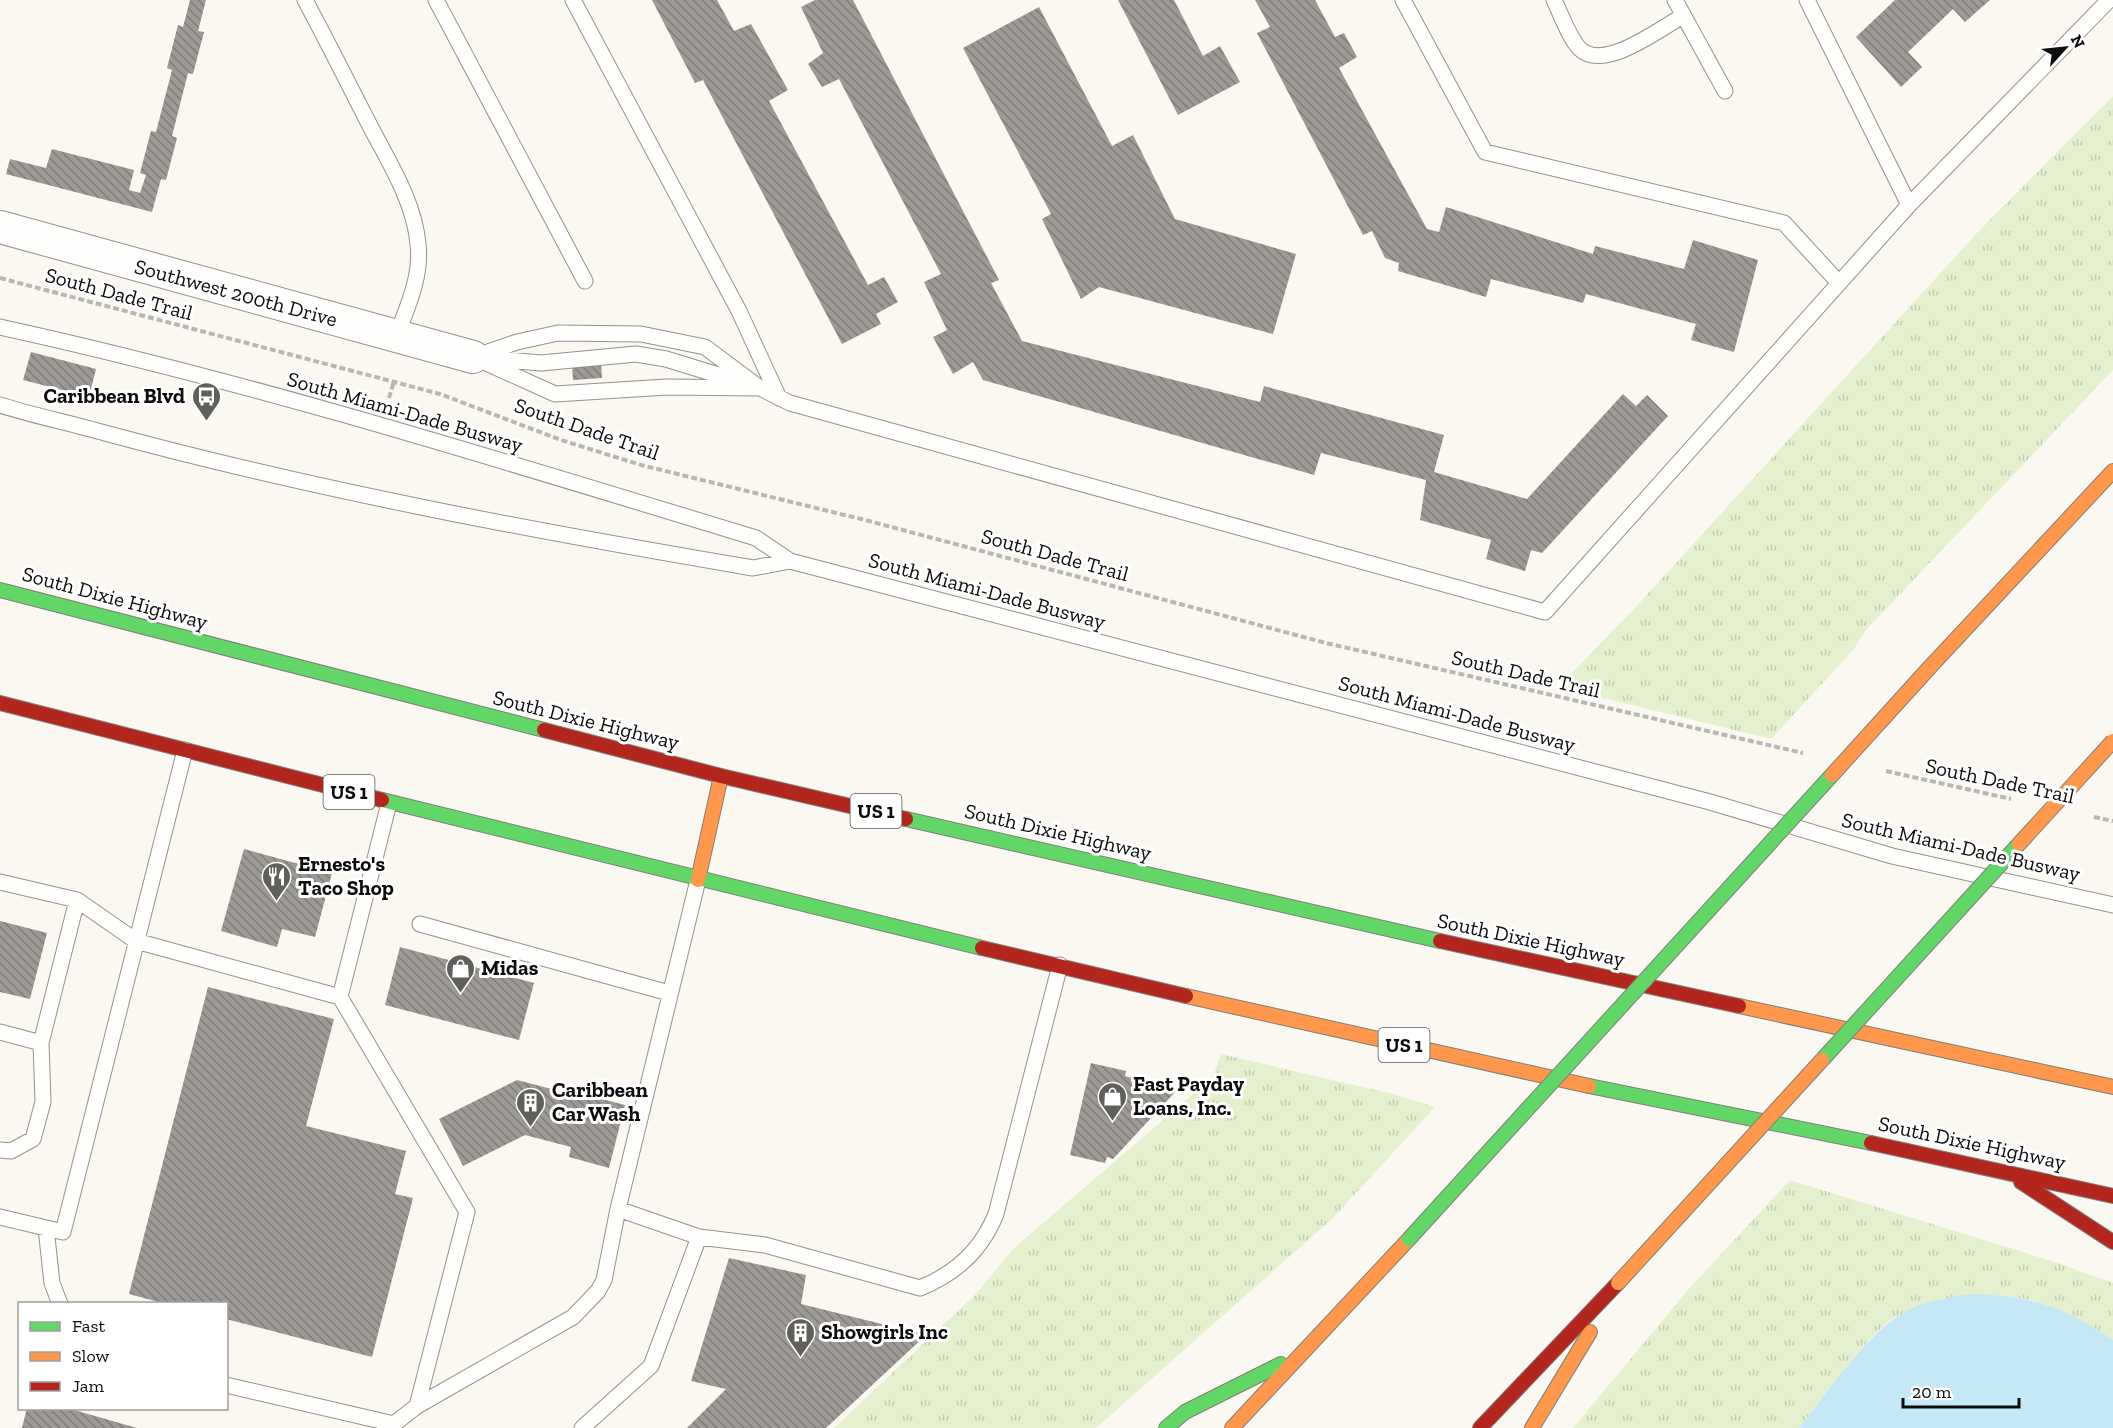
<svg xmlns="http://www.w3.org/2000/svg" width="2113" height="1428" font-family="'Zilla Slab',serif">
	<defs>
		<pattern id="grass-tufts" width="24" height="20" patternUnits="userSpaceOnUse" patternTransform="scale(1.5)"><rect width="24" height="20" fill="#e5f1ce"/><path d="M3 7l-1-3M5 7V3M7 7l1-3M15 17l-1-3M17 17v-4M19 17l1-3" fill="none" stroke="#c3cdb0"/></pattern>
		<pattern id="building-back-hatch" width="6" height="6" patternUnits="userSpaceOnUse" patternTransform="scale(1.5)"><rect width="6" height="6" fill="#9d9a96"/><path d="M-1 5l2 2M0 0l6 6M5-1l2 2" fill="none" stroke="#7e7c79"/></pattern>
	</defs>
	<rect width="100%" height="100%" fill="#faf8f0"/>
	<path fill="url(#grass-tufts)" d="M2113 96V370L1865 631 1855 648 1771 739 1558 687 1633 610 1977 233Z
		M1221 1054 1393 1094 1435 1107 1332 1219 1096 1428H834L975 1295 1014 1248 1213 1077Z
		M1790 1180 2058 1263 2113 1283V1340C2051 1302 2011 1284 1937 1303 1920 1307 1902 1311 1887 1323 1857 1348 1824 1396 1799 1428H1573L1688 1290Z"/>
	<path fill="#c4e8f6" d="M1969 1294C2028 1295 2064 1306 2113 1340V1428H1799C1828 1392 1869 1329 1910 1309 1929 1300 1949 1298 1969 1294Z"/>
	<path fill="url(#building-back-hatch)" d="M190 0H206L198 31 204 32 193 74 188 73 172 136 177 138 166 180 161 179 152 212 6 174 10 159 46 168 52 149 134 170 129 190 140 193 146 175 140 173 151 131 156 132 172 70 167 68 178 25 183 27Z
		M652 0H717L734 31 751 24 788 90 769 101 868 285 884 277 898 302 876 314 881 324 842 344 703 80 695 83Z
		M815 0H853L999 280 991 283 1022 341 1260 402 1264 386 1444 435 1434 472 1527 499 1623 394 1636 406 1647 395 1668 416 1542 553 1531 550 1525 571 1486 559 1491 540 1420 520 1426 480 1321 453 1314 475 983 380 973 362 953 374 933 337 947 330 924 282 941 274 839 79 822 87 808 64 823 53 801 7Z
		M1118 0H1174L1203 56 1220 46 1240 82 1178 115Z
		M1255 0H1315L1335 37 1344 33 1357 57 1339 68 1427 229 1439 232 1446 207 1593 254 1595 246 1684 269 1693 240 1758 260 1734 352 1691 340 1696 324 1586 294 1583 303 1491 279 1486 297 1398 271 1399 263 1385 258 1372 231 1363 235 1257 33 1270 27Z
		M1895 0H1990L1965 22 1953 9 1908 52 1922 67 1901 87 1856 37Z
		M1039 7 1112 146 1133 135 1175 219 1296 254 1273 334 1099 287 1081 299 1042 219 1051 214 963 48Z
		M31 352 96 369 89 397 23 380Z
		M601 364 602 378 573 380 572 366Z
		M244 849 332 873 315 937 282 929 277 947 221 931Z
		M0 921 47 933 30 999 0 992Z
		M400 947 534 983 519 1040 385 1005Z
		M208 987 334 1019 306 1126 406 1151 395 1194 413 1198 372 1357 226 1319V1304H166L129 1294Z
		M1091 1063 1126 1071 1125 1076 1177 1090 1113 1159 1107 1157 1105 1163 1070 1155Z
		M517 1080 582 1097 583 1094 625 1105 609 1168 569 1157 571 1147 525 1135 463 1166 439 1119Z
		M729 1258 806 1275 801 1304 926 1335 826 1428H687L726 1389 691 1381Z
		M27 1408H67L137 1428H22Z"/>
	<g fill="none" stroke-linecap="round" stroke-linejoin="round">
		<defs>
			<path id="lane" d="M305 0C326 39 346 79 366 118 386 158 414 199 418 244 422 276 407 308 396 337
				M436 0 585 281
				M573 0 739 311 779 398
				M1403 0 1485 152 1784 223 1839 283
				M1554 0C1561 14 1569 38 1580 49 1604 72 1659 29 1683 16
				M1675 0 1725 91
				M1807 0 1909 205
				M0 327C256 383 506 462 756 538L790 561 753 568C535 531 319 491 105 433 70 423 35 416 0 405
				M473 357 517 342 558 333 641 334 705 347 760 388 790 403 1545 612 1909 205 2109 0
				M473 357 555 394 667 387 760 388
				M484 358 541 363 636 354 666 359 741 382
				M790 561 1710 802 1892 856 2113 905
				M0 882 77 900 136 941 340 997 389 803
				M420 924 669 993
				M340 997 467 1212 417 1406
				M0 1032 41 1043 77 900
				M0 1150 11 1151 33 1139 43 1102 41 1043
				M0 1217 63 1232 185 750
				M46 1228 52 1283 60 1304
				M699 1237 765 1245 920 1288C955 1274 982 1249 996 1214L1060 965
				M226 1385 394 1424 417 1406 573 1317 598 1291 604 1280 618 1209 698 880
				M582 1428 651 1366 699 1237 618 1209"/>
			<path id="street" d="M0 227 473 357"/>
			<path id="fast" d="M0 590 544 730
				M382 800 982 948
				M906 819 1440 941
				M1589 1086 1871 1143
				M1166 1428 1185 1412 1281 1364"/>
			<path id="slow" d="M1930 667 2113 471
				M698 880 721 776
				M1186 996 1589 1086
				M1739 1006 2113 1087
				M1232 1428 1409 1239
				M1532 1428 1590 1332"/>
			<path id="jam" d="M0 703 382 800
				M544 730 721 776 906 819
				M1440 941 1739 1006
				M982 948 1186 996
				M1871 1143 2113 1196
				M2021 1182 2113 1242
				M1480 1428 1618 1283"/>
		</defs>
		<use href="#lane" stroke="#93928f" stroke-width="17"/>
		<use href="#street" stroke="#93928f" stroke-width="34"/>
		<use href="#fast" stroke="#80807c" stroke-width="16"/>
		<use href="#slow" stroke="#80807c" stroke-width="16"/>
		<use href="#jam" stroke="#80807c" stroke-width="16"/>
		<path stroke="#b7b7b5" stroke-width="4" stroke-dasharray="6 3" stroke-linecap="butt" d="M0 278 440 394 561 440 641 465 869 521 1326 643 1803 753
			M389 398 394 381
			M1886 771 2011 799
			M2094 817 2113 821"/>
		<use href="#lane" stroke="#fefefd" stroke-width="15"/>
		<use href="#street" stroke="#fefefd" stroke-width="32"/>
		<use href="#fast" stroke="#63d668" stroke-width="14"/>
		<use href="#slow" stroke="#ff974d" stroke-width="14"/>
		<use href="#jam" stroke="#b3261e" stroke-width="14"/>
		<defs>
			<path id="fast-bridge" d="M1822 1060 2019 844
				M1409 1239 1832 775"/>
			<path id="slow-bridge" d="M1832 775 1930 667
				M2019 844 2113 741
				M1618 1283 1822 1060"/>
		</defs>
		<use href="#fast-bridge" stroke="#80807c" stroke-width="16" stroke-linecap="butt"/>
		<use href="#slow-bridge" stroke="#80807c" stroke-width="16" stroke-linecap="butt"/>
		<use href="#fast-bridge" stroke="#63d668" stroke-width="14"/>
		<use href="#slow-bridge" stroke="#ff974d" stroke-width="14"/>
	</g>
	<defs>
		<symbol id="bus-pin" viewBox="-11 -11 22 30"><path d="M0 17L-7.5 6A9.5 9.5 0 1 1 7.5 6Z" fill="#5f5f5c" stroke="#fff"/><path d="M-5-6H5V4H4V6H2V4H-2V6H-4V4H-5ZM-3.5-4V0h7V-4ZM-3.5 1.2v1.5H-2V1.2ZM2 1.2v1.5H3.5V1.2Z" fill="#fff"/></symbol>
		<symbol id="restaurant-pin" viewBox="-11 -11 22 30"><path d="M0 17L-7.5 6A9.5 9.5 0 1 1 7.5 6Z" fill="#5f5f5c" stroke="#fff"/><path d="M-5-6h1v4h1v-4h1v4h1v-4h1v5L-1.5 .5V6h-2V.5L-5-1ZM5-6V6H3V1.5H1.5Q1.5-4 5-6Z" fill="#fff"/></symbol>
		<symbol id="shop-pin" viewBox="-11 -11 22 30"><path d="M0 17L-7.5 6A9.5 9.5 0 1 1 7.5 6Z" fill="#5f5f5c" stroke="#fff"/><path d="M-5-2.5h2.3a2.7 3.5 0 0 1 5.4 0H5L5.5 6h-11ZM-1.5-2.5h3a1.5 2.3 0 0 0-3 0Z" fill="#fff"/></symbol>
		<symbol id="building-pin" viewBox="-11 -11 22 30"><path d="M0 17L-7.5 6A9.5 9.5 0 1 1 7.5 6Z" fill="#5f5f5c" stroke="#fff"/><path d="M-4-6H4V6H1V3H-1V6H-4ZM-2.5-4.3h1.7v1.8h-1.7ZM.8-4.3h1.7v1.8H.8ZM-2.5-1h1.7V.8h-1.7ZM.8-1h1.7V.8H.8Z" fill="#fff"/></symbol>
	</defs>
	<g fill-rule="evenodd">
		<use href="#bus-pin" x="190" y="380" width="33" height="45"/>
		<use href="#restaurant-pin" x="260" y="860" width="33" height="45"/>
		<use href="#shop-pin" x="444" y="952" width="33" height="45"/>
		<use href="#shop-pin" x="1096" y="1080" width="33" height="45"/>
		<use href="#building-pin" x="514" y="1086" width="33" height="45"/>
		<use href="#building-pin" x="784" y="1316" width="33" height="45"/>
	</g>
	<g text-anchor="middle" stroke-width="6" stroke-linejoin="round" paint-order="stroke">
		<g fill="#fff" stroke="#555" stroke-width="1.5">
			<rect x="323.5" y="775" width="51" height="34" rx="4.5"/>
			<rect x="850.5" y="794" width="51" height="34" rx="4.5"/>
			<rect x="1378.5" y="1028" width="51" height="34" rx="4.5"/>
		</g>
		<g font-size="20" font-weight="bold" fill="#0c0c0c">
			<text x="349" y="799">US 1</text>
			<text x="876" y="818">US 1</text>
			<text x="1404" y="1052">US 1</text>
		</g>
		<g font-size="21" fill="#0c0c0c" stroke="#fff">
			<text transform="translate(236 293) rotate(15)" y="7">Southwest 200th Drive</text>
			<text transform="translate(119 294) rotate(15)" y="7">South Dade Trail</text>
			<text transform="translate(405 412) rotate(16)" y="7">South Miami-Dade Busway</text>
			<text transform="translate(587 429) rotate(19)" y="7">South Dade Trail</text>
			<text transform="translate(1055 555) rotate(15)" y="7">South Dade Trail</text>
			<text transform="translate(987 591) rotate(15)" y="7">South Miami-Dade Busway</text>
			<text transform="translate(115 598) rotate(15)" y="7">South Dixie Highway</text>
			<text transform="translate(1526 674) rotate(13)" y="7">South Dade Trail</text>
			<text transform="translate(1457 714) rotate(15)" y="7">South Miami-Dade Busway</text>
			<text transform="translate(586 720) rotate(14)" y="7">South Dixie Highway</text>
			<text transform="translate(2000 781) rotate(12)" y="7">South Dade Trail</text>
			<text transform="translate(1058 832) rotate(13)" y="7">South Dixie Highway</text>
			<text transform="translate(1961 847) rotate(13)" y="7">South Miami-Dade Busway</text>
			<text transform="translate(1531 940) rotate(12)" y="7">South Dixie Highway</text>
			<text transform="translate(1972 1143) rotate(12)" y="7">South Dixie Highway</text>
		</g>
		<g font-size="21" font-weight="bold" fill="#0c0c0c" stroke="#fff" text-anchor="start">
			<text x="185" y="403" text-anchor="end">Caribbean Blvd</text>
			<text x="298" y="871">Ernesto's<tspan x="298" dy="24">Taco Shop</tspan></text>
			<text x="481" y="975">Midas</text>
			<text x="1133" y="1091">Fast Payday<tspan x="1133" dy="24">Loans, Inc.</tspan></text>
			<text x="552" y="1097">Caribbean<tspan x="552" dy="24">Car Wash</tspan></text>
			<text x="821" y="1339">Showgirls Inc</text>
		</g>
	</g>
	<rect x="18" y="1302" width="210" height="108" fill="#ffffff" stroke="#9e9e9e" stroke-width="1.5"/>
	<rect x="30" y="1322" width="30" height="9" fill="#63d668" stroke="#9e9e9e" stroke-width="1.5"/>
	<text x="72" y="1332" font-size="18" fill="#0c0c0c">Fast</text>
	<rect x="30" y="1352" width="30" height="9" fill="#ff974d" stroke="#9e9e9e" stroke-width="1.5"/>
	<text x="72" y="1362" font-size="18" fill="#0c0c0c">Slow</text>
	<rect x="30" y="1382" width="30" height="9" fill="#b3261e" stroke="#9e9e9e" stroke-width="1.5"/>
	<text x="72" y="1392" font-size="18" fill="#0c0c0c">Jam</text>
	<g transform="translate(2065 48) rotate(63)" stroke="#ffffff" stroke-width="4.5" paint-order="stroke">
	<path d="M0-4.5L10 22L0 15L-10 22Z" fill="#0c0c0c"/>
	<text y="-9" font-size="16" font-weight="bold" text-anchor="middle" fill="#0c0c0c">N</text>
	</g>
	<path d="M1903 1398v9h116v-9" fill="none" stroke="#0c0c0c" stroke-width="3"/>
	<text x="1912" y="1398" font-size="18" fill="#0c0c0c" stroke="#ffffff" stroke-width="4.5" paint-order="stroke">20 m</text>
</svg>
